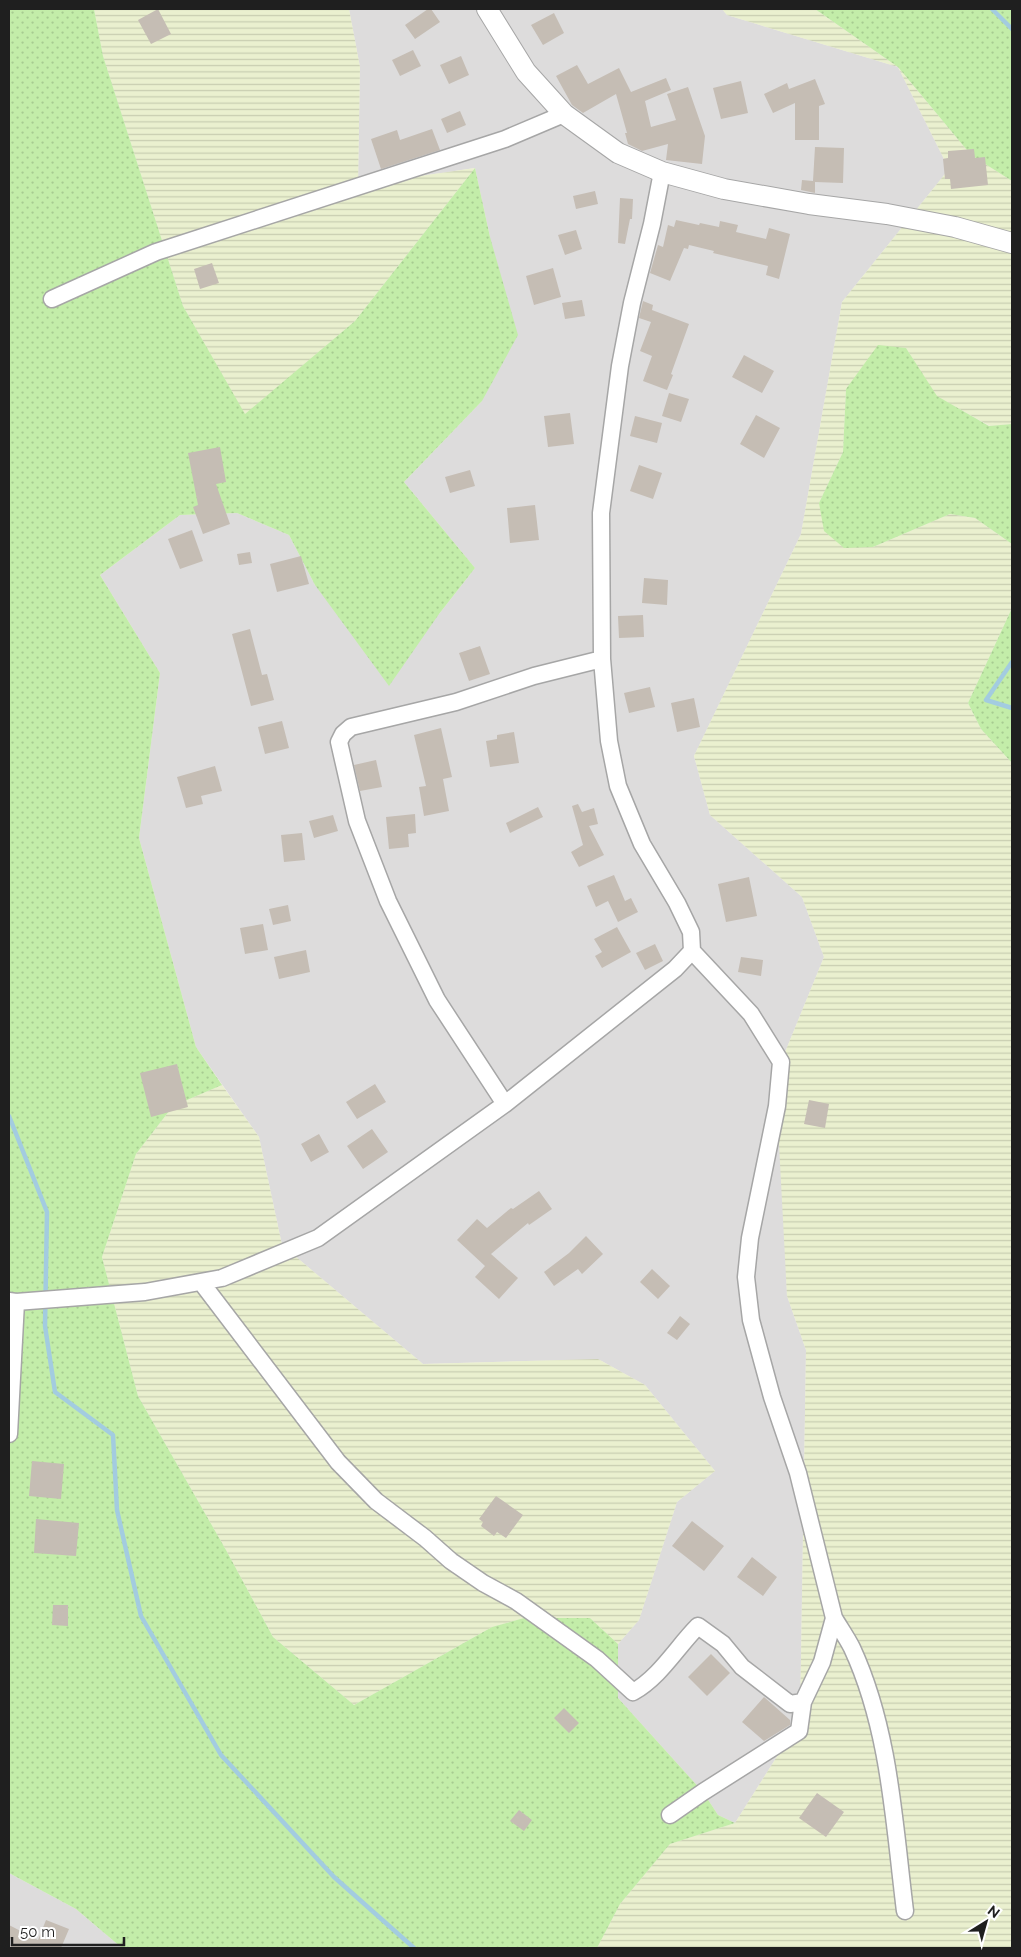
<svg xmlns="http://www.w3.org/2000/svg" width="1021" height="1957" font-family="Raleway,sans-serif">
	<defs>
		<pattern id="farmland-rules" width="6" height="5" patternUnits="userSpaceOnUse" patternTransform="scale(1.25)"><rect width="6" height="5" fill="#eaf0cf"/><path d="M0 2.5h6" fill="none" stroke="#c8cdb1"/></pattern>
		<pattern id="grass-dots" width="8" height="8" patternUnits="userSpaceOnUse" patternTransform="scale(1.25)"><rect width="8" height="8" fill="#c3eda9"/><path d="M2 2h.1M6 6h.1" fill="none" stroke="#a7cb91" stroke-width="1.8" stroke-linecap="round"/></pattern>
	</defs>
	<rect width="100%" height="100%" fill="#f0eee5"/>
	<path fill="#dddcdc" d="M349 9H722L727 15 898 67 949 169 842 302 801 534 694 756 710 815 802 897 824 957 781 1062 787 1296 806 1350 800 1720 735 1823 718 1815 703 1792 618 1698V1644L639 1620 677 1502 715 1471 645 1385 598 1359 423 1364 282 1245 259 1137 196 1047 139 838 160 673 100 575 180 515 237 513 289 535 315 585 439 614 475 568 404 482 482 401 490 237 475 168 358 185 360 67Z
		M9 1873 76 1909 122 1948H9Z"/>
	<path fill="url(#farmland-rules)" d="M94 9H349L360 67 358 185 475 168 355 321 245 415 183 306 103 56Z
		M722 9H815L898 67 971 155 1012 181V424L990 426 936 396 906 348 846 389 843 452 819 503 873 547 950 514 975 518 1012 544V608L968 703 981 729 1012 763V1948H597L620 1904 670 1844 735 1823 800 1720 806 1350 787 1296 777 1106 781 1062 824 957 802 897 710 815 694 756 801 534 842 302 949 169 898 67 727 15Z
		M222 1085 259 1137 282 1245 423 1364 598 1359 645 1385 715 1471 677 1502 639 1620 618 1644 590 1618H524L492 1627 354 1705 273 1637 226 1550 138 1396 102 1257 136 1154 173 1106Z"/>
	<path fill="url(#grass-dots)" d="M9 9H94L103 56 183 306 245 414 355 321 475 168 490 237 518 335 482 401 404 482 475 568 439 614 389 686 315 585 289 535 237 513 180 515 100 575 160 673 139 838 196 1047 222 1085 173 1106 136 1154 102 1257 138 1396 226 1550 273 1637 354 1705 492 1627 524 1618H590L618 1644V1698L703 1792 718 1815 735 1823 670 1844 620 1904 597 1948H122L76 1909 9 1873Z
		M815 9H1012V181L971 155 898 67Z
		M878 345 906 348 937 396 989 426 1012 424V544L975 518 950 514 873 547 844 548 824 531 819 503 843 452 846 389Z
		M1012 608V763L981 729 968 703Z"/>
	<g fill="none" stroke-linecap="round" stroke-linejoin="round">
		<path stroke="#a3cce0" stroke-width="4.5" d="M992 9 1012 29
			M1012 662 986 700 1012 708
			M9 1116 47 1212 45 1326 55 1392 113 1435 117 1510 141 1616 221 1755 334 1877 414 1948"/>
	</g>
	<path fill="#c5bdb4" d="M158 9 171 34 151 44 138 20Z
		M428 9H431L440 22 415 39 405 25Z
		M554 13 564 33 543 45 531 25Z
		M413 50 421 66 400 76 392 60Z
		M461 56 469 75 449 84 440 65Z
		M577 65 588 84 619 68 631 92 666 78 671 90 645 101 651 127 676 120 667 94 688 87 705 136 702 164 666 160 668 144 642 151 628 144 625 133H627L616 94 583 113 572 105 556 76Z
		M815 79 825 104 819 106V140H795V103L773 113 764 94 787 83 789 89Z
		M741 81 748 113 721 119 713 88Z
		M460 111 466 125 447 133 441 119Z
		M432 129 440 150 381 169 371 139 397 130 400 140Z
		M815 147 844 148 843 183 815 182V193L801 190 802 180 813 181Z
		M974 149 975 158 985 157 988 185 951 189 950 179H945L943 159 948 158V151Z
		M595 191 598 204 576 209 573 196Z
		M620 198 633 199 632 219H630L625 244 618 243Z
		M676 220 699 225 700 223 719 227 720 221 738 225 736 232 766 239 769 228 790 234 779 279 766 275 768 266 713 253 714 251 689 245 688 249 684 248 670 281 650 273 658 245 663 247 668 225 674 227Z
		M576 230 582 249 565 255 558 235Z
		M212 263 219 283 200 289 194 269Z
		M553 268 561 297 534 305 526 276Z
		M582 300 585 316 565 319 562 303Z
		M643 301 653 305 652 310 689 324 671 374 673 375 667 390 643 381 652 356 640 351 651 322 639 318Z
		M744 355 774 371 762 393 732 377Z
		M669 393 689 399 681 422 662 416Z
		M570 413 574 444 548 447 544 416Z
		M756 415 780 428 764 458 740 444Z
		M635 416 662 423 657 443 630 436Z
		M220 447 226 482 216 484 230 524 203 534 193 507 198 505 188 453Z
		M639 465 662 473 653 499 630 491Z
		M470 470 475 486 450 493 445 477Z
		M535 505 539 540 510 543 507 508Z
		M192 530 203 561 180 569 168 539Z
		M250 552 252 563 239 565 237 554Z
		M301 556 309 584 277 592 270 564Z
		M644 578 668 580 667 605 642 603Z
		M643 615 644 637 619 638 618 616Z
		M250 629 262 675 267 674 274 700 251 706 232 634Z
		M480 646 490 674 469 681 459 653Z
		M650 687 655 707 629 713 624 693Z
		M694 698 700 727 677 732 671 703Z
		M282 721 289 748 265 754 258 727Z
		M441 728 452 777 443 779 449 811 424 816 419 787 426 786 414 735Z
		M514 732 519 763 490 767 486 741 497 739V735Z
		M376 760 382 787 360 791 354 765Z
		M215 766 222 791 201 796 203 804 186 808 177 777Z
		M578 804 582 812 594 808 598 824 589 826 604 855 579 867 571 852 583 845 572 806Z
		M538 807 543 817 510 833 506 823Z
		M415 814 416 833 408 834 409 847 389 849 386 817Z
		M333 815 338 831 314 838 309 821Z
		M302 833 305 860 284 862 281 835Z
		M614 875 625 901 631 898 638 912 618 922 608 901 596 907 587 886Z
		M749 877 757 916 726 922 718 884Z
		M288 905 291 921 273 925 269 909Z
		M263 924 268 950 245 954 240 928Z
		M617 927 631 952 602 968 595 956 602 952 594 939Z
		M655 944 663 961 645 970 636 953Z
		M306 950 310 972 279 979 274 957Z
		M741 957 763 960 761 976 738 972Z
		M177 1064 188 1107 151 1117 140 1073Z
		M375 1084 386 1102 357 1119 346 1102Z
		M809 1100 829 1104 825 1128 804 1124Z
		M372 1129 388 1152 363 1169 347 1146Z
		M319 1134 329 1152 311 1162 301 1144Z
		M539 1191 552 1209 529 1225 528 1223 491 1254 518 1278 499 1299 475 1277 485 1266 457 1240 477 1219 487 1228 511 1208 513 1209Z
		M586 1236 603 1254 582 1274 578 1269 554 1286 544 1272 569 1253Z
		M652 1269 670 1286 658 1299 640 1282Z
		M680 1316 690 1324 677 1340 667 1333Z
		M32 1461 64 1464 61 1499 29 1496Z
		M496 1496 523 1515 506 1538 497 1532 494 1536 481 1526 483 1522 479 1519Z
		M36 1519 79 1523 76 1556 34 1553Z
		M692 1521 724 1546 704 1571 672 1546Z
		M752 1557 777 1577 763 1596 737 1577Z
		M53 1605H68V1626L52 1625Z
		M711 1654 730 1673 707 1696 688 1677Z
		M764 1697 790 1720V1725L764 1741 742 1722Z
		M564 1708 579 1723 569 1733 554 1718Z
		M817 1793 844 1812 826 1837 799 1818Z
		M519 1810 532 1820 524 1831 510 1821Z
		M46 1920 69 1929 61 1948H10L12 1939 9 1938V1925L38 1940Z"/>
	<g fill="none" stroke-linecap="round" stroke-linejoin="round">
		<defs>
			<path id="minor" d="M52 299 156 252 505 139 564 114
				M505 1104 437 1000 388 901 357 821 339 742 343 734 351 727 456 702 534 676 602 659
				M201 1282 338 1462 376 1501 425 1538 451 1561 483 1583 516 1601 597 1659 633 1692C660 1677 677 1647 698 1626L723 1644 742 1667 790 1704 803 1702
				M9 1301 16 1302 145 1292 222 1278 318 1238 505 1104 675 969 692 951 691 932 677 903 642 844 618 786 609 741 602 659 601 513 620 366 632 303 652 224 662 172
				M9 1434 16 1302
				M834 1618C840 1628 847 1638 852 1648 890 1730 894 1823 905 1911
				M670 1815 703 1792 799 1731 803 1702 822 1662 834 1618 798 1473 772 1397 751 1320 746 1277 750 1238 777 1106 781 1062 751 1014 692 951"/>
			<path id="tertiary" d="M487 9 526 72 564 114 618 153 662 172 724 189 809 204 887 214 955 227 1012 243"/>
		</defs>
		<use href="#minor" stroke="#a6a6a6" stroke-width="19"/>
		<use href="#tertiary" stroke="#a6a6a6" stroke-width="22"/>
		<use href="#minor" stroke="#fff" stroke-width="16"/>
		<use href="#tertiary" stroke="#fff" stroke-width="20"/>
	</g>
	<rect width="1021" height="1957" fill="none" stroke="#1f1f1f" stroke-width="20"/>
	<g transform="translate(986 1922) rotate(37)" stroke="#ffffff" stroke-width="4" paint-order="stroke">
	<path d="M0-4L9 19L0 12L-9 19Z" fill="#1f1f1f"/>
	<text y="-8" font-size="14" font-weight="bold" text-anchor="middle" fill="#1f1f1f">N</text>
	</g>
	<path d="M12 1937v8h112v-8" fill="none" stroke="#1f1f1f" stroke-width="2.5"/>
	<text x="20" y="1937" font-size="15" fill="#1f1f1f" stroke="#ffffff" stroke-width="4" paint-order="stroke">50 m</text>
</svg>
